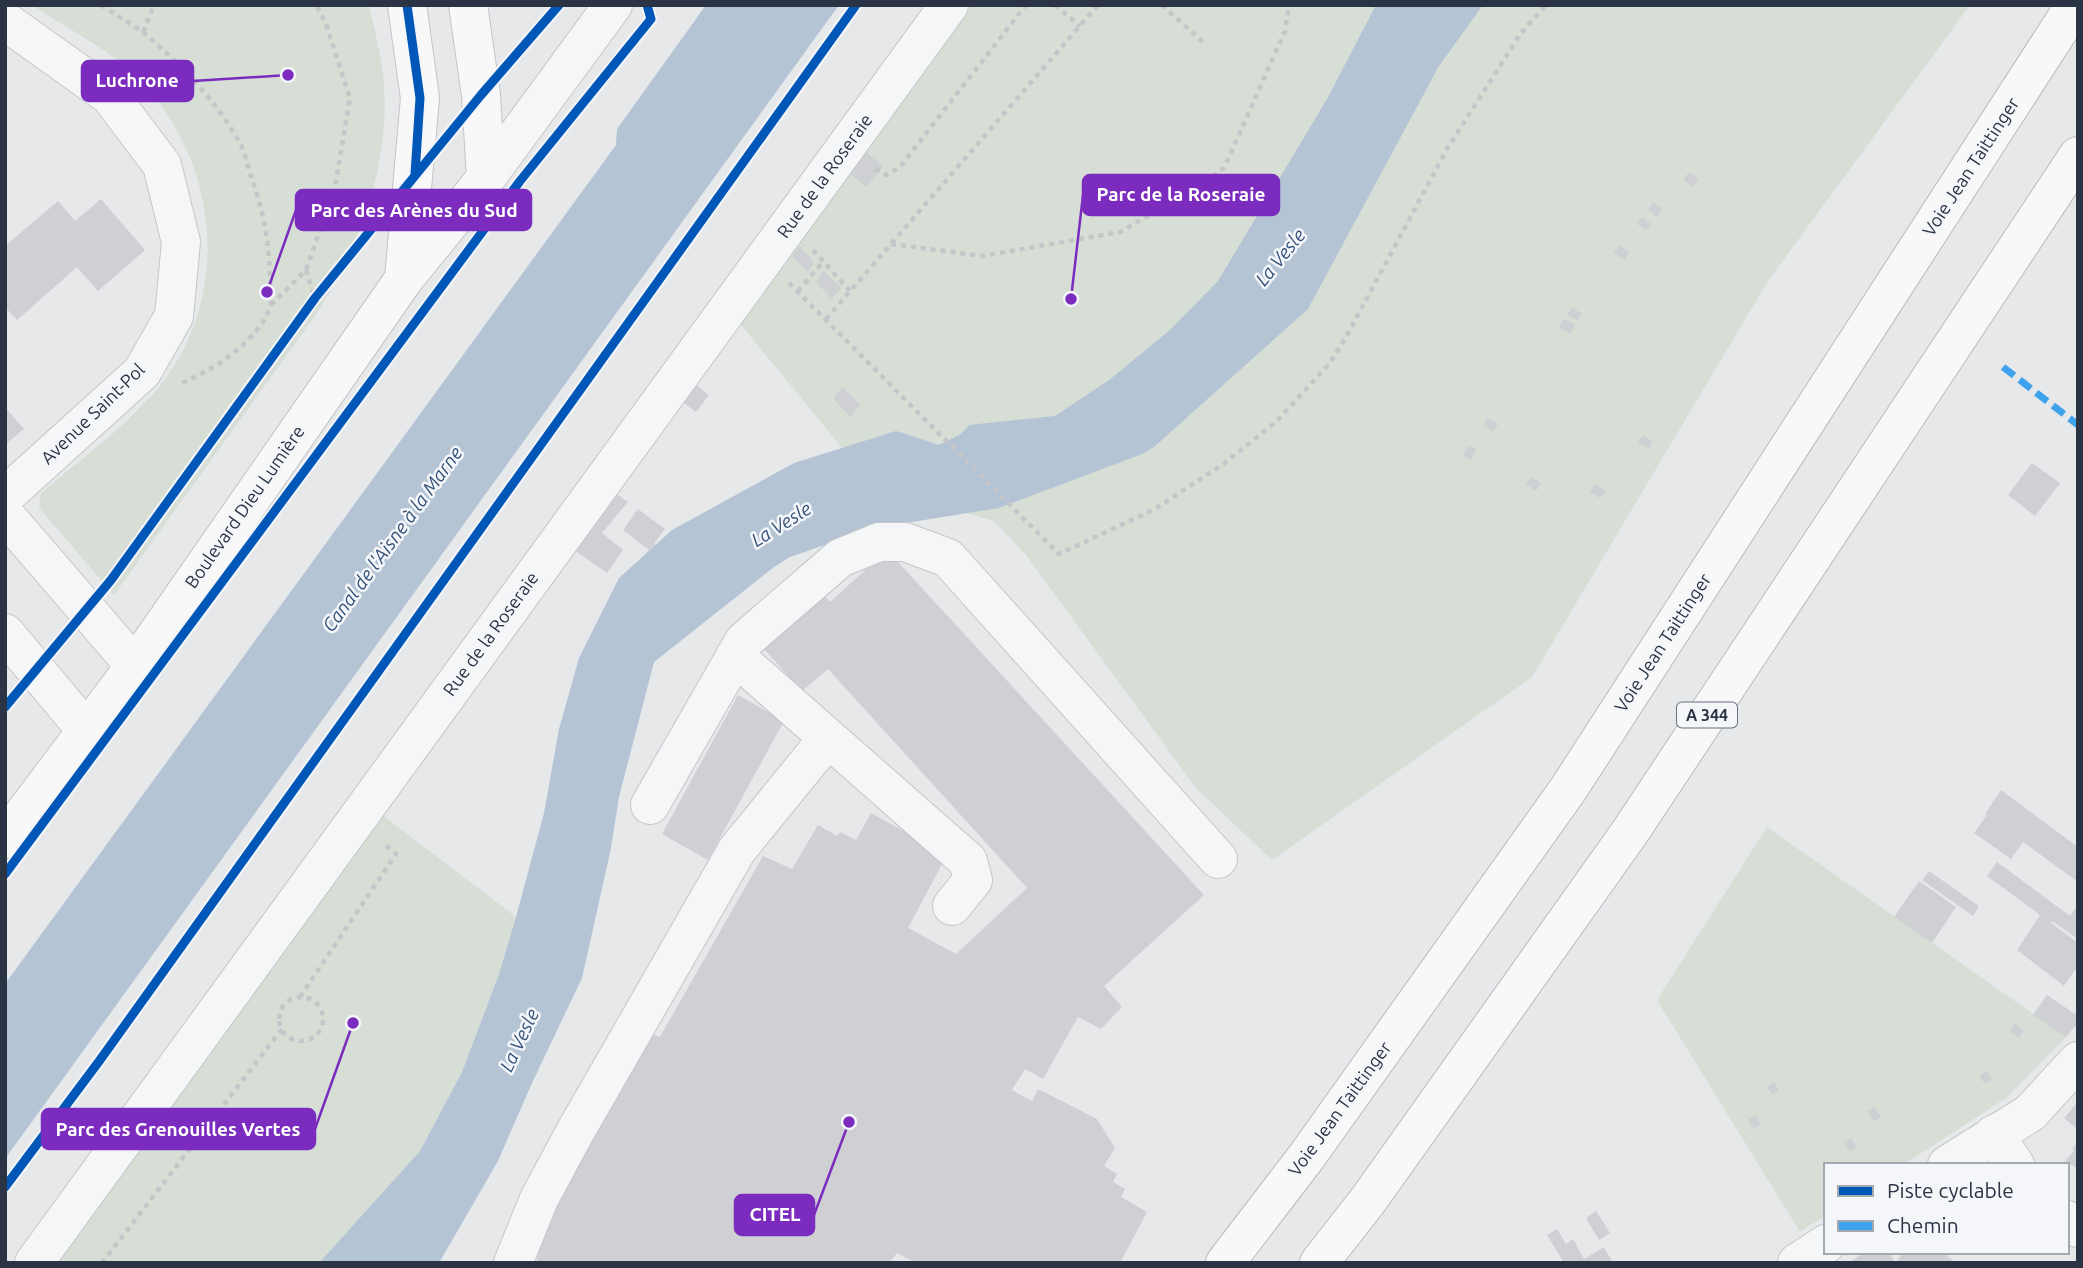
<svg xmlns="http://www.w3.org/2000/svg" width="2083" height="1268" font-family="Ubuntu,sans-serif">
	<rect width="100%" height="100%" fill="#e6e8ea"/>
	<path fill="#d6ded6" d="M32 5H369C374 28 380 51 383 74 392 159 362 243 317 313L114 595 39 508 41 493C82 458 133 422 166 378 233 286 216 156 137 77 107 48 66 28 32 5Z
		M963 5H1970L1768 281 1532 677 1272 860 1196 788 1026 555 994 521 966 513 904 523 732 314Z
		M377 811 516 917 499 974 462 1072 420 1151 319 1263H54Z
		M1767 827 2066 1037 2006 1098 1903 1165H1826V1215L1800 1232 1657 1000Z"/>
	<path fill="#b4c4d5" d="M706 5H839L5 1159V984L616 145 617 129Z
		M1376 5H1483L1439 66 1308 309 1154 447 1142 454 999 508 874 528 790 557 774 567 654 662 619 797 611 848 582 978 532 1083 498 1161 439 1263H319L420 1151 462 1072 499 974 516 917 544 813 559 729 579 658 619 578 672 530 794 463 896 431 939 445 961 434 969 425 1055 416 1109 380 1169 331 1218 281 1327 99Z"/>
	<path fill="#ced0d3" d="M863 149 883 166 867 187 848 172Z
		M1689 172 1698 179 1693 187 1683 180Z
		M101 199 145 250 98 291 77 267 17 320 5 307V246L58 201 75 221Z
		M1653 202 1663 209 1657 217 1648 210Z
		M1642 217 1651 224 1646 230 1637 224Z
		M1620 245 1629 252 1624 260 1614 253Z
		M800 246 814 263 807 272 792 256Z
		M824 271 841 288 832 299 816 282Z
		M1572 307 1582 314 1578 321 1567 314Z
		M1564 319 1575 325 1570 334 1559 327Z
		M684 375 709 395 696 412 671 393Z
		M843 387 860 405 850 417 833 398Z
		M5 407 24 429 5 445Z
		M1487 418 1498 424 1493 432 1484 425Z
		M1643 435 1653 442 1649 449 1638 443Z
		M1468 446 1476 449 1471 460 1463 456Z
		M2032 463 2060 483 2035 516 2008 495Z
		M1531 477 1541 483 1536 491 1526 484Z
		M1595 483 1606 491 1600 498 1590 492Z
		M605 485 628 502 602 533 623 550 607 573 564 543Z
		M638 509 665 529 654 543 656 545 649 550 623 530Z
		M887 550 1204 895 1104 986 1122 1007 1101 1029 1078 1017 1043 1079 1025 1069 1012 1090 1032 1101 1038 1089 1097 1119 1115 1148 1104 1166 1117 1174 1113 1182 1125 1189 1121 1197 1147 1212 1120 1263H916L897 1253 889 1263H536L543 1238 564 1190 653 1034 660 1037 763 856 792 869 818 825 837 836 840 832 856 840 871 813 947 855 908 928 956 954 1027 888 828 669 802 691 763 648 822 593 830 602Z
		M738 695 784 721 708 860 662 834Z
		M2001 790 2078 847V882L2023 842 2011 859 1974 833 1987 815 1985 814Z
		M1997 862 2070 916 2078 905V939L2052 921 2051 923 2078 943V966L2064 986 2017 950 2040 915 1987 876Z
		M1929 871 1979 906 1973 916 1922 880Z
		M1919 881 1956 907 1932 943 1894 917Z
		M2047 995 2078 1016V1023L2066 1037 2033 1015Z
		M2015 1024 2024 1030 2019 1038 2010 1031Z
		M1986 1071 1992 1079 1985 1084 1979 1076Z
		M1774 1082 1779 1090 1772 1095 1767 1087Z
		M2078 1102V1130L2064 1118Z
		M1874 1107 1881 1117 1874 1121 1867 1111Z
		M1755 1115 1761 1124 1754 1129 1748 1120Z
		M1851 1138 1856 1147 1850 1152 1844 1143Z
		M2078 1142V1169L2065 1161 2074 1151 2072 1149Z
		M1596 1211 1610 1233 1599 1240 1586 1218Z
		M1557 1229 1566 1244 1573 1239 1584 1259 1604 1247 1613 1263H1564L1547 1235Z
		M1865 1252H1888L1896 1263 1903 1252H1942L1956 1263H1848Z"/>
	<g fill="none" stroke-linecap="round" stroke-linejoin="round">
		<defs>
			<path id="minor" d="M5 21 110 96 162 165 181 242 174 316 142 372 5 496
				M486 178 613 5
				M5 515 135 666
				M5 633 86 730
				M735 656 968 861 973 880 952 906
				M650 805 744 641 840 558 879 542H905L948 558 1218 859
				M1994 1134 2015 1165
				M1947 1165 2030 1113 2078 1061
				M2067 1220 2078 1228
				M34 1263 949 5
				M513 1263 539 1199 575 1132 737 850 828 738
				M1797 1263 1826 1244"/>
			<path id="major" d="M404 279 420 98 407 5
				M5 839 135 666 404 279 486 178 481 95 468 5"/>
			<path id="highway" d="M1225 1263 1307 1156 1569 788 2075 5
				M1319 1263 1369 1199 1630 832 2078 156"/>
		</defs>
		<use href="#minor" stroke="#c4c6c8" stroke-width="40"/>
		<use href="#major" stroke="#c2c5c8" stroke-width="40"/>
		<use href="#highway" stroke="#b8bbbf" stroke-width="40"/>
		<path stroke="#c5c6ca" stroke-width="4.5" stroke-dasharray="5 5" stroke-linecap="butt" d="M101 5 143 32 154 5
			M1055 5 1080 26
			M1162 5 1204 43
			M143 32C180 64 217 101 241 145 245 154 248 166 251 176 263 210 270 244 270 281 271 289 272 299 270 307 260 340 209 374 178 384
			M875 169 887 175 900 167 1026 5
			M891 244 982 256 1120 232 1195 189 1224 168 1285 31 1289 5
			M813 250 850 291
			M306 270 315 298
			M789 283 1059 554 1153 510 1222 465 1276 422 1329 364 1345 339 1447 149 1521 33 1546 5
			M798 291 823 262
			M271 305 306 270 335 187 350 98 326 24 316 5
			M826 319 1098 5
			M300 997 396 854 383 843
			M279 1019a22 22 0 1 1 44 0a22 22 0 1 1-44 0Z
			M102 1263 282 1029"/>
		<use href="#minor" stroke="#f5f6f7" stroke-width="38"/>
		<use href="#major" stroke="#f8f8f8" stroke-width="38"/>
		<use href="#highway" stroke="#f8f8f8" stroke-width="38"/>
		<path stroke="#3ea3ec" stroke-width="7" stroke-dasharray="14 7" stroke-linecap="butt" d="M2003 367 2078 425"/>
		<defs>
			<path id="cycleway" d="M407 5 420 98 415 174
				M5 707 111 580 315 298 481 95 559 5
				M5 874 520 181 651 19 647 5
				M5 1187 100 1060 856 5"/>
		</defs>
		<use href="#cycleway" stroke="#f4f6f9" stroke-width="13"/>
		<use href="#cycleway" stroke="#0057b8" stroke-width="9"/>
	</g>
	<g text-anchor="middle" stroke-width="5" stroke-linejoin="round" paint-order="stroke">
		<rect fill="#f4f6f9" stroke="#676e7b" stroke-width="2" x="1677" y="702.5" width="60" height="25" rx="5"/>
		<g font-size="16" font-weight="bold" fill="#2b3445">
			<text x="1707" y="721">A 344</text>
		</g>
		<g font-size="18" fill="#2b3445" stroke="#f4f6f9">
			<text transform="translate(1971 167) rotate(-57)" y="6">Voie Jean Taittinger</text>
			<text transform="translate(825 176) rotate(-54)" y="6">Rue de la Roseraie</text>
			<text transform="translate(93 414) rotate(-44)" y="6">Avenue Saint-Pol</text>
			<text transform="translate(245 507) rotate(-55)" y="6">Boulevard Dieu Lumière</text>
			<text transform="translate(491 634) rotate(-54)" y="6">Rue de la Roseraie</text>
			<text transform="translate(1663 643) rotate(-57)" y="6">Voie Jean Taittinger</text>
			<text transform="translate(1340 1109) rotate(-54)" y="6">Voie Jean Taittinger</text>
		</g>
		<g font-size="19" font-style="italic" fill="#34527a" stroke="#f4f6f9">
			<text transform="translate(1280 257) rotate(-51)" y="7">La Vesle</text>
			<text transform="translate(781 524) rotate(-32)" y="7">La Vesle</text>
			<text transform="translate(392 539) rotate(-54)" y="7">Canal de l'Aisne à la Marne</text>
			<text transform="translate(519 1040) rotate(-65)" y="7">La Vesle</text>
		</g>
	</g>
	<path fill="none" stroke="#7b2cbf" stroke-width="2.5" d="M288 75L193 81M1071 299L1083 195M267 292L296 210M353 1023L315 1129M849 1122L814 1215"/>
	<g fill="#7b2cbf" stroke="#f4f6f9" stroke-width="2.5">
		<circle cx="288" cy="75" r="7"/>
		<circle cx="1071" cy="299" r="7"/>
		<circle cx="267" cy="292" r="7"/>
		<circle cx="353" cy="1023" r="7"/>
		<circle cx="849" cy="1122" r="7"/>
	</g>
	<g fill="#7b2cbf" stroke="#7b2cbf" stroke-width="2.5">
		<rect x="82" y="61" width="111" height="40" rx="7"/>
		<rect x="1083" y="175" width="196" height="40" rx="7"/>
		<rect x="296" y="190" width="235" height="40" rx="7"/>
		<rect x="42" y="1109" width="273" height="40" rx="7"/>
		<rect x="735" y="1195" width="79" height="40" rx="7"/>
	</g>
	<g font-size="19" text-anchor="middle" font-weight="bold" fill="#fff">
		<text x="137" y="87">Luchrone</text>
		<text x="1181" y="201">Parc de la Roseraie</text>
		<text x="414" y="217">Parc des Arènes du Sud</text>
		<text x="178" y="1136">Parc des Grenouilles Vertes</text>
		<text x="775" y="1221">CITEL</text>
	</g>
	<rect width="2083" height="1268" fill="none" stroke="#2b3445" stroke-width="14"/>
	<rect x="1824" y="1163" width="245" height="91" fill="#f4f6f9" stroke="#a4a8b1" stroke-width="2"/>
	<rect x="1838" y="1186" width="35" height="10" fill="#0057b8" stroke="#a4a8b1" stroke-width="2"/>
	<text x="1887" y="1198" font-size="21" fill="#2b3445">Piste cyclable</text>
	<rect x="1838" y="1221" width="35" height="10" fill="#3ea3ec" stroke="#a4a8b1" stroke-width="2"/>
	<text x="1887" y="1233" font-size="21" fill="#2b3445">Chemin</text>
</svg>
